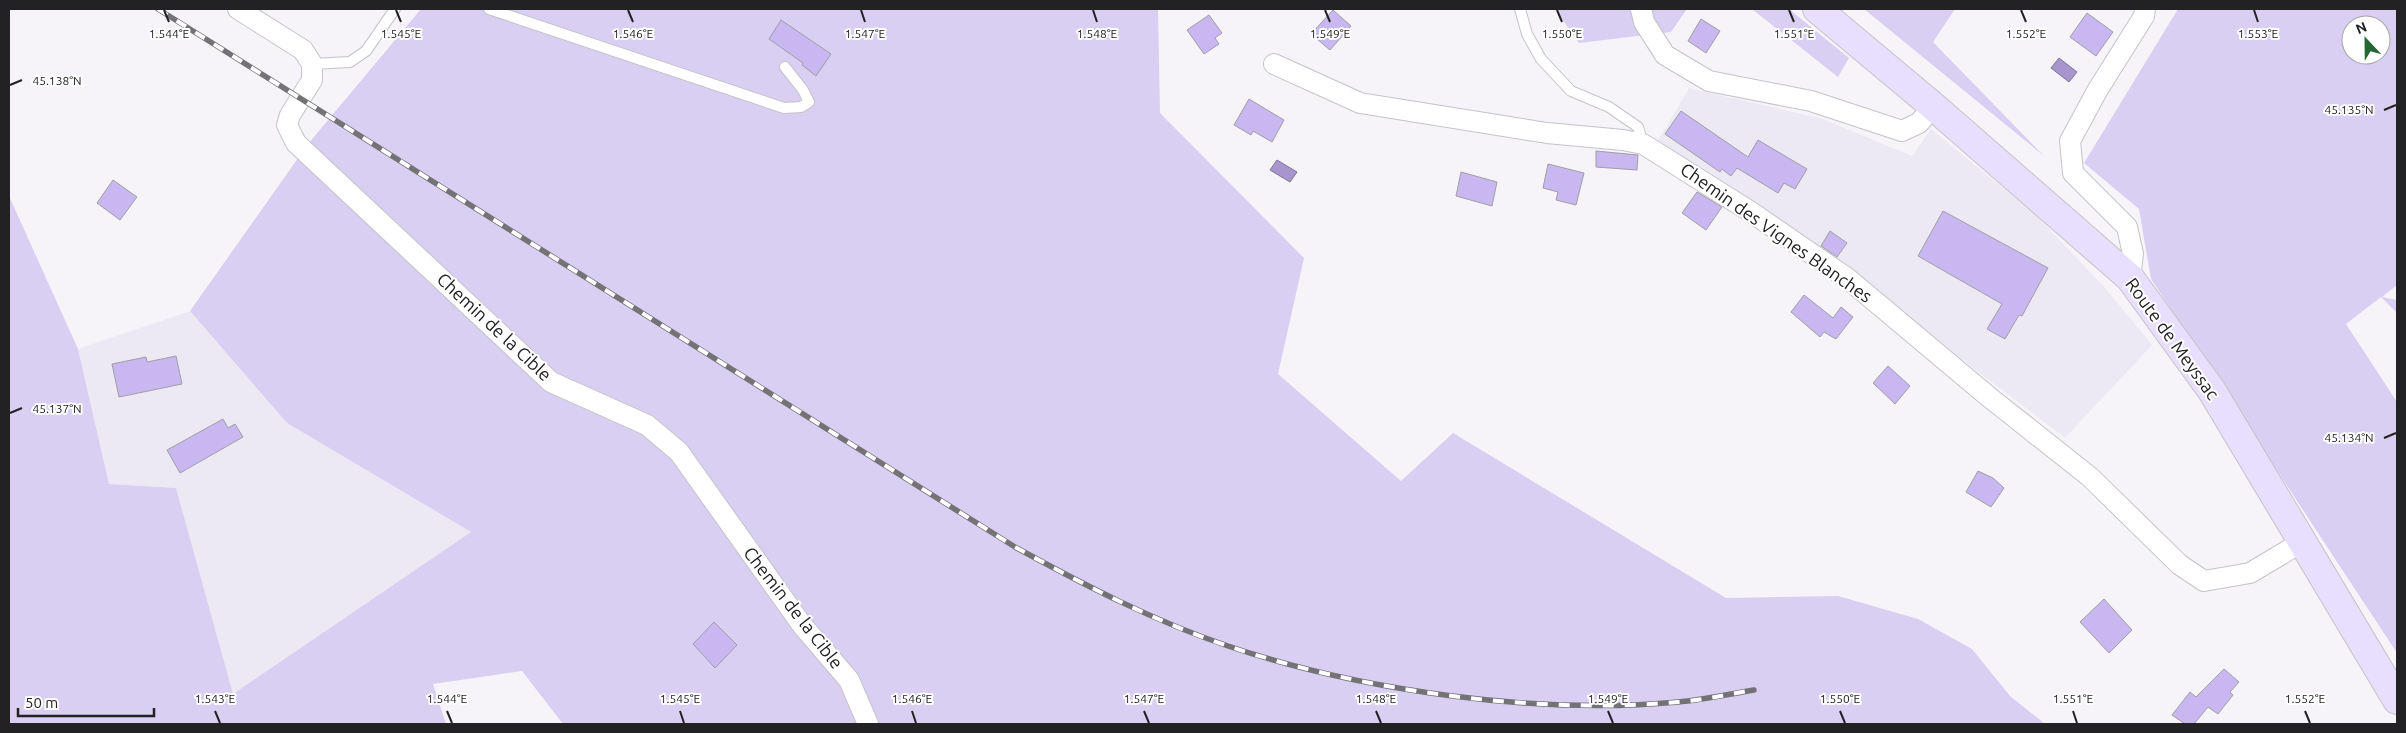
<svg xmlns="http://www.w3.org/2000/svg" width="2406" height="733" font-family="Ubuntu,sans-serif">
	<rect width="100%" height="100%" fill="#f6f4f9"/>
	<path fill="#ece9f5" d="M1689 88 1823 119 1912 156 1931 129 2035 214 2106 289 2152 345 2065 438 1787 226 1658 141Z
		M190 311 287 423 471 532 233 695 176 488 109 484 78 349Z"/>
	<path fill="#d9cff3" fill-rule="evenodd" d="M421 9H1158L1160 113 1304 258 1278 374 1401 481 1453 433 1726 598 1838 596 1918 619 1972 649 2010 696 2045 724H563L522 671 433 684 446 724H9V196L78 349 109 484 176 488 233 694 471 532 287 423 190 311 308 144Z
		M1555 9H1687L1671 32 1579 43Z
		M1752 9H1789L1849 58 1838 77Z
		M1864 9H1955L1933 42 2044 156Z
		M2178 9H2397V285L2382 297 2397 300V313L2381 297 2346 324 2397 402V653L2151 279 2139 209 2084 163ZM2351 25H2381V55H2351Z"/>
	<path fill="#a796cd" stroke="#7f739a" d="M2059 58 2077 72 2069 82 2051 68Z
		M1277 160 1297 172 1290 182 1270 170Z"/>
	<path fill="#c8b7f0" stroke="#a09fa3" d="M1333 10 1351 26 1330 50 1311 34Z
		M2087 13 2113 32 2096 56 2070 37Z
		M1209 15 1222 33 1215 38 1219 44 1204 54 1187 30Z
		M1701 19 1720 31 1706 53 1688 41Z
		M781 20 831 54 816 76 802 65 803 63 769 39Z
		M1249 99 1284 120 1272 142 1253 131 1251 135 1234 125Z
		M1681 111 1748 157 1758 140 1807 169 1795 189 1784 183 1778 193 1737 168 1731 176 1722 169 1720 172 1665 134Z
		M1596 151 1638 155 1637 170 1596 167Z
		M1548 164 1584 173 1576 205 1556 200 1558 192 1543 188Z
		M1461 172 1497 182 1492 206 1456 196Z
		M113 180 137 197 120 220 97 203Z
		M1697 192 1722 207 1706 230 1682 213Z
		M1943 211 2048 268 2022 316 2019 315 2005 339 1987 329 2002 304 1918 256Z
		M1830 231 1847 243 1837 257 1821 246Z
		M1804 295 1833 318 1841 307 1853 317 1836 339 1824 332 1820 337 1791 312Z
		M176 356 182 384 119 397 112 364 146 357 147 362Z
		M1888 366 1910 386 1895 404 1873 383Z
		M223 419 228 428 235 424 243 437 180 473 167 450Z
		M1978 471 1993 478 2004 488 1991 507 1966 492Z
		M2104 599 2132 630 2109 653 2080 622Z
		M714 622 737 645 715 668 693 644Z
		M2224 669 2239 682 2230 692 2233 695 2218 714 2208 707 2194 724H2185L2172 715 2190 692 2196 697Z"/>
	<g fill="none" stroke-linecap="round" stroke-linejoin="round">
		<defs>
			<path id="service" d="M489 9 784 108 801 107 809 102 803 90 785 67
				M1520 9 1527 34 1541 59 1571 91 1609 107 1638 127 1643 144
				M312 64 350 62 366 51 395 9"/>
			<path id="minor" d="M238 9 303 50 312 64V80L290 115 287 125 296 143 551 382 647 425 679 452 802 625 849 680 868 724
				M1641 9 1644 22 1665 55 1709 81 1811 101 1902 131 1919 123 1933 106
				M1274 64 1360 103 1547 133 1623 140 1643 144 1751 212 1847 278 1989 397 2090 477 2180 565 2204 581 2250 573 2302 542
				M2130 278 2133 254 2127 227 2073 173 2070 141 2097 91 2144 16 2145 9"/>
			<path id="secondary" d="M1817 9 1933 106 2130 278 2212 391 2397 700"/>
		</defs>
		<use href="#service" stroke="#c4c3c8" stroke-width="12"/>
		<use href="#minor" stroke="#c4c3c8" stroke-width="22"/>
		<use href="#secondary" stroke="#c4c3c8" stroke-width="30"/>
		<use href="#service" stroke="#fff" stroke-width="10"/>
		<use href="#minor" stroke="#fff" stroke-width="20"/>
		<use href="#secondary" stroke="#e8defd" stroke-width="28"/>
		<defs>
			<path id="rail" d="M158 9 1015 547C1084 585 1154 621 1228 646 1361 691 1538 715 1678 702 1704 700 1729 694 1754 690"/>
		</defs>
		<use href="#rail" stroke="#737275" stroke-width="5.5"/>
		<use href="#rail" stroke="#fff" stroke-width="4" stroke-dasharray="11" stroke-linecap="butt"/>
	</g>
	<path fill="none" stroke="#222123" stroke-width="2" d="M164 10 169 22M396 10 401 22M628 10 633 22M861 10 865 22M1093 10 1097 22M1325 10 1330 22M1557 10 1562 22M1789 10 1794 22M2021 10 2026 22M2254 10 2258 22M10 85 22 80M2384 110 2396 105M10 413 22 408M2384 438 2396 433M215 711 220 723M447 711 452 723M680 711 684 723M912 711 916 723M1144 711 1149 723M1376 711 1381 723M1608 711 1613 723M1840 711 1845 723M2073 711 2077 723M2305 711 2310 723"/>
	<g text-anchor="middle" stroke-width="4" stroke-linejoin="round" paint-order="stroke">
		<g font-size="18" fill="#222123" stroke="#fff">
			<text transform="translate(1776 233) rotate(35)" y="6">Chemin des Vignes Blanches</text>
			<text transform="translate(494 327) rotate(43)" y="6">Chemin de la Cible</text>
			<text transform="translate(2172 339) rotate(54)" y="6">Route de Meyssac</text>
			<text transform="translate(793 608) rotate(52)" y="6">Chemin de la Cible</text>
		</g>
	</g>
	<g font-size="12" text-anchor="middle" fill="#222123" stroke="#fff" stroke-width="4" stroke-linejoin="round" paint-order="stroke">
		<text x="169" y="38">1.544°E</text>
		<text x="401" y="38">1.545°E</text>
		<text x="633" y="38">1.546°E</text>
		<text x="865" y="38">1.547°E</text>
		<text x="1097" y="38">1.548°E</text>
		<text x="1330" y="38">1.549°E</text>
		<text x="1562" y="38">1.550°E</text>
		<text x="1794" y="38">1.551°E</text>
		<text x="2026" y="38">1.552°E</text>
		<text x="2258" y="38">1.553°E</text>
		<text x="57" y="85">45.138°N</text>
		<text x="2349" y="114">45.135°N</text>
		<text x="57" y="413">45.137°N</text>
		<text x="2349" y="442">45.134°N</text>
		<text x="215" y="703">1.543°E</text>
		<text x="447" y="703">1.544°E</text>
		<text x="680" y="703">1.545°E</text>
		<text x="912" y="703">1.546°E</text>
		<text x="1144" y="703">1.547°E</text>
		<text x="1376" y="703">1.548°E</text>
		<text x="1608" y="703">1.549°E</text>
		<text x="1840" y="703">1.550°E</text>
		<text x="2073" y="703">1.551°E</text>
		<text x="2305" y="703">1.552°E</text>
	</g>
	<rect width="2406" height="733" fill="none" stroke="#222123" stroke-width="20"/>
	<g transform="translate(2366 40) rotate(338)"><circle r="24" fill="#ffffff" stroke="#a7a6a7"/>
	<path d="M0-4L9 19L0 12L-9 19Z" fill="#236732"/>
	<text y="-8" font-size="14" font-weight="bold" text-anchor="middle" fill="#222123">N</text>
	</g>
	<path d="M18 708v8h136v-8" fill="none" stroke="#222123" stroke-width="2.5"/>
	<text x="25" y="708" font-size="15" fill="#222123" stroke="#ffffff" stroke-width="4" paint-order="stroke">50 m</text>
</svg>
